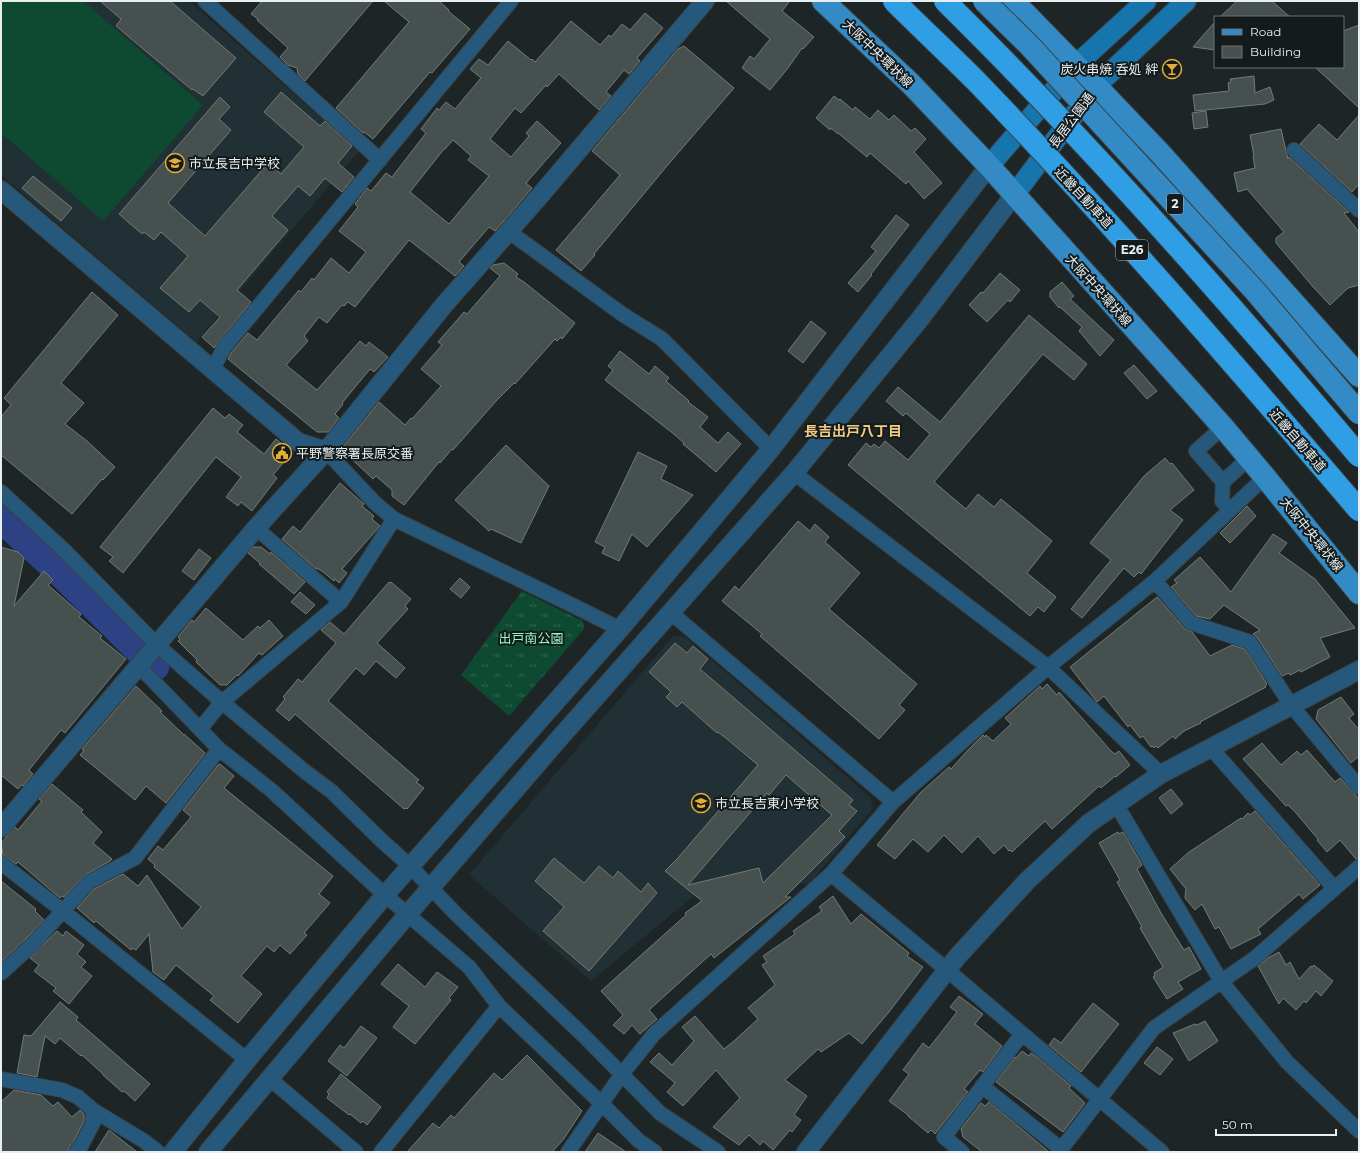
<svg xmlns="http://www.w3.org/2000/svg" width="1360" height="1153" font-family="Montserrat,'Noto Sans JP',sans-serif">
	<defs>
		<pattern id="grass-tufts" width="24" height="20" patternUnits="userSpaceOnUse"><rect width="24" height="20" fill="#0e4932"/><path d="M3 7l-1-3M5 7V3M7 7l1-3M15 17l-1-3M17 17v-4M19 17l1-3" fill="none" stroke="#316450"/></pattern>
	</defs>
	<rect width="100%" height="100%" fill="#1d2527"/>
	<path fill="#203034" d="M1 1H189L359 151 196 342 1 175Z
		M674 635 685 637 870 797 873 808 809 884 762 881 701 890 591 981 469 875Z"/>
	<path fill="url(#grass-tufts)" d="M522 591 583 621 584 629 509 716 461 675Z"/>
	<path fill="#0e4932" d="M1 1H83L203 105 103 221 1 133Z"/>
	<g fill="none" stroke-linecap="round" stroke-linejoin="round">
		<path stroke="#2d4185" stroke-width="29" d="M1 518 59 571 155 666"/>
	</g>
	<path fill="#46504f" stroke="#717b79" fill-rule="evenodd" d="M100 1H170L236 58 203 96 193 89 192 90 116 26 121 19Z
		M262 1H373L305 81 298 74 297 68 288 65 280 57 288 48 257 20 258 19 251 14Z
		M384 1H439L449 10 448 11 470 29 432 73 430 72 373 139 364 132 363 133 336 108 409 22Z
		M726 1H790L782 11 814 37 803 49 802 48 788 68 770 90 742 68 750 56 754 59 770 39Z
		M1237 1H1272L1290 17H1220Z
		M645 13 663 28 637 58 640 61 629 74 624 70 606 92 611 96 599 110 559 74 547 87 546 85 521 113 515 108 490 139 511 157 529 136 526 133 537 121 561 143 526 183 532 188 510 214 495 231 489 227 459 262 464 266 455 276 409 240 355 307 348 302 344 306 342 305 327 323 319 317 304 336 308 341 286 365 317 390 360 341 366 346 369 342 388 357 374 372 370 369 342 403 343 404 335 414 339 418 328 432H317L228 359 231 353 248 333 257 340 299 290 301 292 312 278 314 280 331 258 349 273 366 252 339 231 358 207 355 204 367 188 371 191 386 173 392 177 426 133 421 129 437 108 439 110 446 102 455 109 481 78 470 69 479 59 488 65 508 41 531 60 532 59 535 62 571 21 600 45 609 35 611 37 622 24 630 30ZM453 140 471 156 468 160 489 176 449 224 410 192 444 149H445Z
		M1215 22V50L1193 47 1206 32Z
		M1359 25V108L1315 67H1343V31Z
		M684 46 734 88 666 167 594 254 595 255 581 271 556 250 620 175 592 151 678 49Z
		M1254 76 1255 93 1270 87 1274 100 1265 104 1195 111 1193 95 1229 91 1228 83 1231 82 1230 79Z
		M281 92 320 126 325 121 352 146 338 163 354 177 342 192 325 178 310 196 298 186 272 216 288 230 237 290 251 302 214 348 202 337 220 317 200 300 189 312 160 288 188 256 161 232 154 240 144 232 142 234 119 214 220 97 230 107 219 119 231 130 168 203 205 236 268 163 281 174 304 147 264 112Z
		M834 96 839 100 840 99 853 110 855 107 870 119 878 110 889 120 894 115 911 131 915 128 926 139 914 152 942 183 924 199 908 181 906 184 870 153 867 157 838 133V134L831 128 830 130 816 118Z
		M1206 111 1208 127 1194 129 1192 113Z
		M1359 115V184L1352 192 1300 144 1319 124 1337 140Z
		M1281 129 1288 159 1289 157 1349 212 1344 213 1359 232V285L1348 288 1330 305 1314 288 1276 243V238L1284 232 1247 189 1238 192 1234 173 1255 168 1253 156H1254L1250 135Z
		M33 176 72 208 61 221 22 188Z
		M896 215 909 225 871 274 872 275 858 292 848 283 876 251 871 247Z
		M504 263 518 274 516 277 524 282 575 323 562 339 561 337 557 341 555 339 515 384 514 383 497 400 453 450 452 449 440 463 439 462 404 505 392 496V490L376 476 373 479 341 449 379 402 405 425 411 418 412 419 441 386 421 369 442 345 438 342 464 312 467 314 500 276 490 268 493 265Z
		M1000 273 1020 290 1010 302 1008 300 987 322 969 305 981 292 983 293Z
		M1062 282 1074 296 1070 299 1114 340 1100 356 1079 331 1082 327 1060 307 1059 308 1050 297V292Z
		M92 292 118 315 61 383 84 403 65 424 87 441 115 467 103 480 102 479 72 514 1 455V417L11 405 4 398Z
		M1029 315 1087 364 1074 380 1043 354 934 482 966 509 978 494 994 507 1001 499 1052 541 1027 573 1056 597 1044 612 1038 607 1030 616 848 465 866 443 871 447 874 444 879 448 885 441 908 460 930 434 906 413 903 416 886 401 898 387 940 422Z
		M811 321 826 333 803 363 788 351Z
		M620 351 649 374 655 366 669 378 666 381 689 401 688 402 708 417 700 427 718 443 728 432 741 444 716 472 683 444 684 443 675 435 605 380 613 370 608 366Z
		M1134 365 1157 391 1147 399 1124 373Z
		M213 408 225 418 229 414 243 425 237 432 264 454 276 439 288 449 289 456 273 475 277 478 252 511 241 502 238 506 226 497 241 477 216 457 123 573 109 561 113 557 100 547Z
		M506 445 549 486 521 543 491 529 489 531 455 500Z
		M638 452 667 466 661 479 693 495 647 547 632 534 619 561 602 553 605 547 595 542Z
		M1165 458 1170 464 1172 463 1194 490 1170 510 1183 520 1141 574 1139 572 1134 577 1124 568 1082 618 1071 609 1111 560 1090 543 1144 476Z
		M340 483 364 504 362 506 374 516 372 519 380 526 342 569 347 573 339 583 335 579 334 581 322 571 316 568V569L282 539 293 526 300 532Z
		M1247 506 1256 516 1230 543 1220 533Z
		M798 521 810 531 815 524 829 537 825 542 860 573 829 609 917 684 899 705 905 710 879 739 760 636 762 634 722 601 735 586 739 590Z
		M1273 534 1287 543 1279 553 1315 579 1355 628 1320 638 1330 657 1301 672 1300 670 1290 675 1289 673 1282 676 1257 637 1253 634 1260 630 1224 605 1210 619 1196 616 1171 587 1177 583 1174 580 1200 557 1231 592Z
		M1 547 18 552 24 558 14 606 44 571 53 580 48 585 81 614 79 617 102 636 100 638 126 659 65 733 61 730 29 770 33 774 23 786 21 785 18 789 1 775Z
		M253 547H261L270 554 271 552 305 582 294 594 259 564 260 563 248 553Z
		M199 549 211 558 194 580 182 571Z
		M460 578 470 587 461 598 450 589Z
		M389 582 391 583V582L411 599 405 606 408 609 377 643 405 668 396 678 376 661 364 675 356 668 328 701 419 780 416 782 424 788 407 809 406 808 404 809 295 714 289 721 276 710 285 699 283 697 298 679 302 682 336 643 321 630 330 622 344 634Z
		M300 592 315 605 306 614 291 602Z
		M1157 597 1185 629 1192 632 1210 656 1232 645 1245 649 1267 684 1265 686 1266 687 1200 722 1201 723 1184 731 1175 739 1173 736 1158 748 1156 746 1154 748 1153 746 1151 747 1143 736 1140 738 1130 725 1128 727 1104 696 1097 702 1070 667Z
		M206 608 243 640 258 626 260 628 269 620 283 636 262 655 259 653 238 676 237 675 227 685H220L196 662 197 660 178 641 180 639 178 637 190 622 192 620 194 622Z
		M675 643 687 653 693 646 708 659 700 669 853 800 849 805 857 811 839 831 845 837 785 897H791L714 958 711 954 649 1010 657 1019 640 1034 632 1025 624 1034 613 1025 623 1015 601 991 686 915 685 913 702 901 665 871 677 859 758 765 727 739 718 732 717 733 682 702 677 707 666 697 671 692 649 672ZM786 775 832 815 763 883 759 868 688 885 767 793 769 795Z
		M1047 684 1057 695 1059 692 1111 751 1115 754 1119 751 1130 765 1116 777 1115 776 1101 788 1099 786 1052 829 1045 821 1012 852 1010 850 1009 851 1004 845 994 854 978 836 962 853 944 835 928 852 913 839 895 859 877 845 921 792 949 767 951 769 967 751 983 735 985 737 986 735 993 741 1011 724 1005 718 1040 686 1042 689Z
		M136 686 162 711 160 712 184 735V734L205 753 166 803 146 786 135 800 80 755 84 750 82 749Z
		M1341 697 1354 714 1349 718 1359 730V756L1351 763 1316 719 1318 710Z
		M1262 743 1281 765 1297 751 1301 755 1307 750 1335 782 1340 778 1354 793 1359 800V859H1356L1340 840 1327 852 1317 840 1318 839 1296 813 1288 805 1286 806 1243 759Z
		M220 764 234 776 224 788 333 876 319 894 330 903 304 933 307 935 290 954 280 945 274 952 267 946 241 976 262 994 238 1023 210 1000 214 996 176 965 164 980 153 972 149 934 136 950 132 948 131 950 96 921 94 923 77 908 94 889 123 874 138 886 147 875 182 929 201 907 154 867 155 865 148 859 158 846 163 850 191 817 183 810 218 765Z
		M52 784 83 810 81 812 102 832 93 843 112 859 110 861 85 875 64 897 62 896 60 898 18 862 16 864 3 855 1 843 15 827 18 830 42 801 39 799Z
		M1171 789 1183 804 1171 814 1159 798Z
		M1255 811 1320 885 1303 899 1299 894 1258 929 1261 934 1231 949 1219 927 1215 929 1202 904 1195 910 1185 898 1186 889 1170 869 1189 852 1241 818 1242 819 1248 813 1250 815Z
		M1118 832 1119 834 1123 832 1142 865 1137 869 1161 913 1184 950 1189 947 1201 969 1178 982 1183 989 1167 999 1153 977 1155 976 1154 973 1163 967 1140 928 1142 927 1117 882 1120 880 1099 843Z
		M554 858 584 883 599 866 613 878 618 871 641 892 648 883 657 893 589 971 543 931 564 907 535 881Z
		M1 881 36 909 35 911 44 920 27 938 1 962Z
		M833 896 851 924 861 914 909 953 907 956 923 967 889 1012 862 1044 849 1033 821 1052 818 1049 785 1080 807 1096 794 1115 801 1120 792 1132 790 1130 773 1150 763 1141 760 1145 749 1135 739 1145 713 1127 740 1098 716 1070 683 1106 667 1092 675 1083 650 1062 659 1053 672 1065 694 1041 682 1027 695 1016 724 1049 734 1041 758 1019 748 1008 775 985 762 965 767 962 763 956 795 934 793 931 822 911 819 907Z
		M57 931 63 936 66 931 84 945 77 954 86 962 81 967 92 976 69 1004 53 991 56 988 34 971 39 965 30 958Z
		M1279 952 1286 965 1290 962 1299 979 1311 966 1312 967 1314 965 1333 981 1321 996 1316 991 1306 1003 1304 1001 1296 1010 1283 998 1279 1004 1258 966 1268 958Z
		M398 964 425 987 437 972 458 987 449 998 451 1000 415 1044 393 1027 409 1006 381 984Z
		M959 996 983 1014 975 1024 1002 1046 983 1072 980 1070 964 1089 968 1092 935 1134 931 1130 928 1133 908 1116V1115L889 1101 909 1074 903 1070 923 1043 929 1048 957 1012 950 1007Z
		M60 1002 78 1017 76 1020 150 1084 135 1101 124 1091 122 1092 103 1075V1074L82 1055 81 1056 60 1038 55 1044 45 1036 37 1077 17 1073 24 1035 31 1036Z
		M1093 1003 1119 1024 1081 1072 1049 1045 1054 1038 1061 1043Z
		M1205 1021 1218 1041 1189 1061 1173 1033 1195 1024 1197 1025Z
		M361 1026 377 1038 347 1076 328 1061 340 1045 344 1048Z
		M1157 1047 1173 1059 1160 1075 1144 1063Z
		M1022 1051 1029 1056 1031 1053 1038 1058 1071 1086 1069 1088 1085 1103 1063 1132 996 1082 1015 1057 1016 1058Z
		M527 1055 582 1111 563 1140 552 1152H407L433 1123 439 1128 451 1115 454 1118 494 1073 502 1080Z
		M341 1074 381 1107 367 1125 363 1121 361 1123 350 1114 349 1115 327 1098 329 1094 327 1092Z
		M14 1090 41 1095 53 1106 58 1102 72 1117 80 1110 84 1114V1121L74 1141 69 1147 68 1152H1V1102Z
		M989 1102 1006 1116 1049 1152H982L963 1137 961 1129 981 1103 985 1106Z
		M109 1130 137 1152H95Z
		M598 1133 626 1152H585Z"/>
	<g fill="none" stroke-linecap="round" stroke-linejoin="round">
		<defs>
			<path id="minor" d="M205 1 380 160
				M1294 150 1359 210
				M508 231 622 314 662 339 771 449
				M212 370 224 348 511 1
				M1223 427 1196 451 1223 482 1222 501 1230 510
				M326 451 375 503 394 519 574 606 620 629
				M794 473 1048 667 1161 774
				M1223 482 1249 458
				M1 492 66 552 156 644 222 702 303 770 331 791 381 840 410 866 456 914 585 1037 660 1113 718 1152
				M256 528 341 602
				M1155 581 1191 623 1250 642 1291 705 1359 787
				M670 612 893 802
				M138 665 219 749 271 790 385 895 469 967 499 1006 601 1103 639 1141 655 1152
				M200 729 222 702 341 602 394 519
				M1211 748 1334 888
				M1116 804 1221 981 1287 1062 1359 1131
				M1 863 63 911 247 1060
				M831 874 947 970 1162 1152
				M1 973 33 944 89 882 135 858 219 749
				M269 1078 356 1152
				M1 1079 62 1090 78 1097 93 1110 144 1141 158 1152
				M982 1086 1061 1149
				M76 1152 81 1146 93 1123V1110
				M381 1152 499 1006
				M568 1152 622 1074 654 1034 831 874 893 802 1048 667 1155 581 1265 477
				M962 1152 944 1137 1022 1034
				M1059 1152 1154 1028 1255 958 1359 867"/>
			<path id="tertiary" d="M1 190 298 442 326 451
				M1 828 256 528 326 451 444 305 538 198 705 1
				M173 1152 247 1060 385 895 620 629 771 449 989 166
				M208 1152 408 914 557 741 794 473 920 319 1014 195
				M806 1152 957 957 1027 881 1089 823 1161 774 1359 670"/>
			<path id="secondary" d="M989 166 1076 65 1146 1
				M1014 195 1096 86 1186 1"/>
			<path id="primary" d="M823 1 911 84 989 166 1223 427 1265 477 1359 593
				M1013 1 1096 86 1160 153 1359 376"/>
		</defs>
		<use href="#minor" stroke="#3a4143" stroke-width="16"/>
		<use href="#tertiary" stroke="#3a4143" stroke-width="20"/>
		<use href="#secondary" stroke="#3a4143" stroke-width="22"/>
		<use href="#primary" stroke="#3a4143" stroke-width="24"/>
		<use href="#minor" stroke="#25587b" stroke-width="14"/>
		<use href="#tertiary" stroke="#25587b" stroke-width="18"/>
		<use href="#secondary" stroke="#1675ad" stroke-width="20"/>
		<use href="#primary" stroke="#338ac4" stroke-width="22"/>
		<defs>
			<path id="primary-bridge" d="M984 1 1029 45 1255 291 1359 413"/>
			<path id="motorway-bridge" d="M894 1C921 28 949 54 976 81 1109 219 1234 364 1359 510
				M945 1C1091 145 1227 299 1359 456"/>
		</defs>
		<use href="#primary-bridge" stroke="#3a4143" stroke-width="24" stroke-linecap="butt"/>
		<use href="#motorway-bridge" stroke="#3a4143" stroke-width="24" stroke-linecap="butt"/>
		<use href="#primary-bridge" stroke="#338ac4" stroke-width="22"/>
		<use href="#motorway-bridge" stroke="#309ee4" stroke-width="22"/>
	</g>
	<defs>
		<symbol id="bar-ring" viewBox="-11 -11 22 22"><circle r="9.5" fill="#141b1d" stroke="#e4ad35" stroke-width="1.5"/><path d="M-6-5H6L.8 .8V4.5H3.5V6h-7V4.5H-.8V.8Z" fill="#e4ad35"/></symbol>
		<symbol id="school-ring" viewBox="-11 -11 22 22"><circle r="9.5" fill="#141b1d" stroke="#e4ad35" stroke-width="1.5"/><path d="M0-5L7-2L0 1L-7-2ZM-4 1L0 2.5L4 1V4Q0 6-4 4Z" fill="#e4ad35"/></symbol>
		<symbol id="civic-ring" viewBox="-11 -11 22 22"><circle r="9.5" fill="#141b1d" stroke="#e4ad35" stroke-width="1.5"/><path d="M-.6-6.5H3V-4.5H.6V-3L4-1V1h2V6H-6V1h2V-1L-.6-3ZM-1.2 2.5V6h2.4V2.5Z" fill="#e4ad35"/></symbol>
	</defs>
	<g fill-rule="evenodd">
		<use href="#bar-ring" x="1161" y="58" width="22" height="22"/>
		<use href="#school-ring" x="164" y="152" width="22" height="22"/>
		<use href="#civic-ring" x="271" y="442" width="22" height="22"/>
		<use href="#school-ring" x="690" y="792" width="22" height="22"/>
	</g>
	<g text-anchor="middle" stroke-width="4" stroke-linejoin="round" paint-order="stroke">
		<g fill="#141b1d" stroke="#a9afb1" stroke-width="1">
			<rect x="1167" y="194" width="16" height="20" rx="3"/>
			<rect x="1116" y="240" width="32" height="20" rx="3"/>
		</g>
		<g font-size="12" font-weight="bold" fill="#e9eff0">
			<text x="1175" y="208">2</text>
			<text x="1132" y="254">E26</text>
		</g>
		<g font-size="13" fill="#e9eff0" stroke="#141b1d">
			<text transform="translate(878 53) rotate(44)" y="5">大阪中央環状線</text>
			<text transform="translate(1071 120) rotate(-53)" y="5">長居公園通</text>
			<text transform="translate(1084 197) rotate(47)" y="5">近畿自動車道</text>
			<text transform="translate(1099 290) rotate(48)" y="5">大阪中央環状線</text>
			<text transform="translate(1298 440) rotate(49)" y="5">近畿自動車道</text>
			<text transform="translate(1312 534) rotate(51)" y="5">大阪中央環状線</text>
		</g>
		<g font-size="13" fill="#e9eff0" stroke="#141b1d" text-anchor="start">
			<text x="1158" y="74" text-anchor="end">炭火串焼 呑処 絆</text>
			<text x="189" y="168">市立長吉中学校</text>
			<text x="296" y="458">平野警察署長原交番</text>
			<text x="715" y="808">市立長吉東小学校</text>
		</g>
		<g font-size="13" fill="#94faca" stroke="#141b1d">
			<text x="531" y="643">出戸南公園</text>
		</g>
		<g font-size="14" font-weight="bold" fill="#f1cb83" stroke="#141b1d">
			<text x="853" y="436">長吉出戸八丁目</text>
		</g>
	</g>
	<rect width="1360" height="1153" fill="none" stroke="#e9eff0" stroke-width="4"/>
	<rect x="1214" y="16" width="130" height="52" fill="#141b1d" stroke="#697071"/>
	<rect x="1222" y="29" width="20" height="6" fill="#338ac4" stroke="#697071"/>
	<text x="1250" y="36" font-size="12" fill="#e9eff0">Road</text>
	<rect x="1222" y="46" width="20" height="12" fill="#46504f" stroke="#697071"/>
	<text x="1250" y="56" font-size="12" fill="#e9eff0">Building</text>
	<path d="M1216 1129v6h120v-6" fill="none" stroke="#e9eff0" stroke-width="2"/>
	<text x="1222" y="1129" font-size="12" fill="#e9eff0" stroke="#141b1d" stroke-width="3" paint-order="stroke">50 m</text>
</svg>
